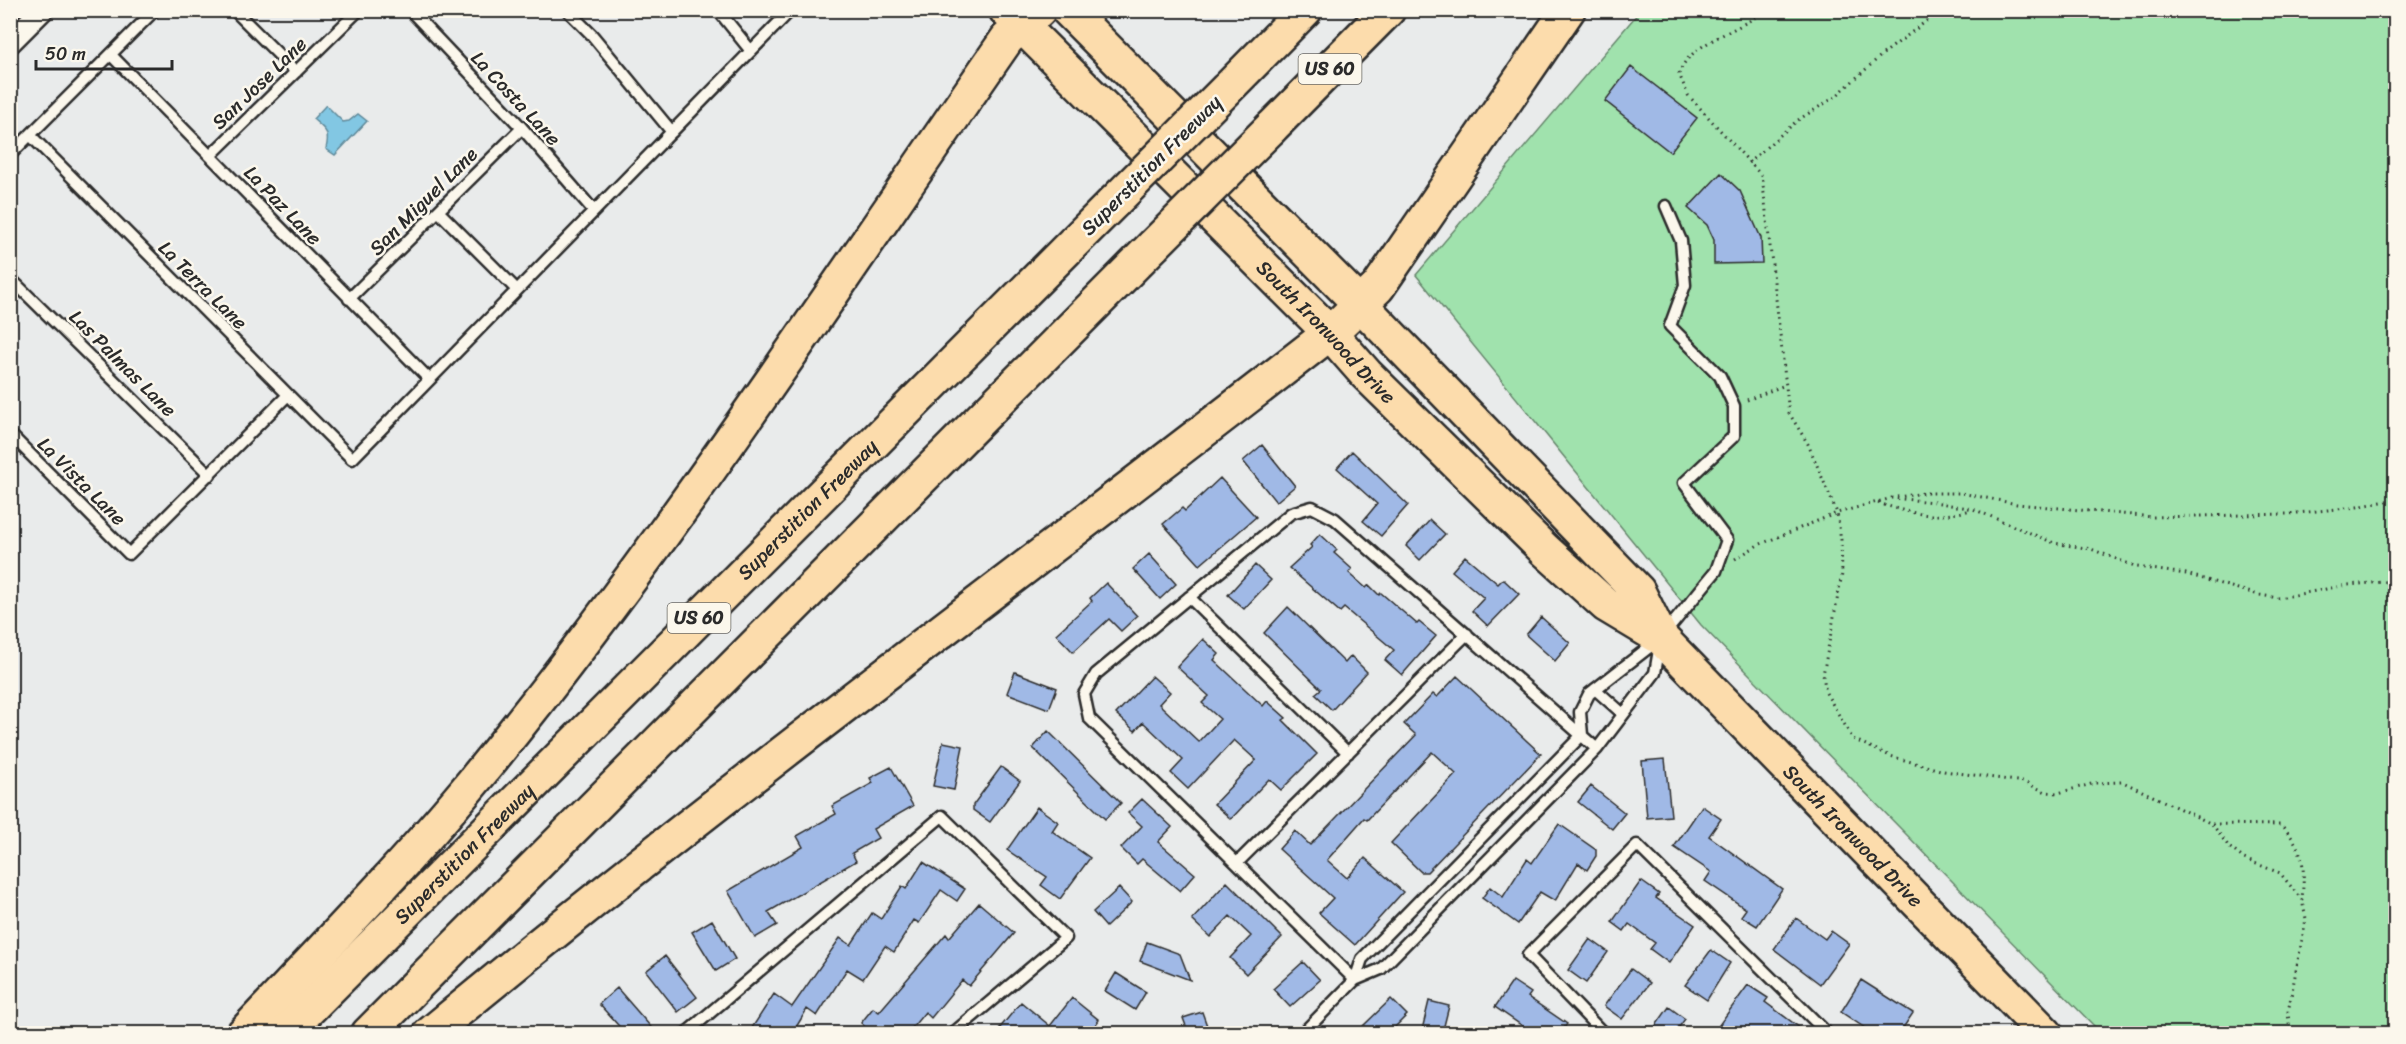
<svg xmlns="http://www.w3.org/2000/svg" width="2406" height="1044" font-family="Sriracha,sans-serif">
	<rect width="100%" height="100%" fill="#e9ebeb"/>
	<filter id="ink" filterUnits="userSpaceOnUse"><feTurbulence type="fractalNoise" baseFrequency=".0167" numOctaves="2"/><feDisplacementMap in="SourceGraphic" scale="12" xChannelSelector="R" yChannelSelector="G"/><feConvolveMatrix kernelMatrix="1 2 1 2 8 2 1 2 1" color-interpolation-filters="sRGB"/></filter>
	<g filter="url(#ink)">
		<path fill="#a0e2ad" stroke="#66866c" stroke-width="1.5" d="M1640 11H2395V1033H2101L1701 625 1416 275Z"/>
		<path fill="#82c7e3" stroke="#5f8999" stroke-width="1.5" d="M326 105 343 122 349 121 358 114 367 121 335 155 326 149C330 131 326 131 313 119Z"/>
		<path fill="#a0b9e6" stroke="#2b2b2b" stroke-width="1.5" d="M1631 67 1697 118 1670 152 1605 101Z
			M1721 173 1740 191 1761 238 1762 263 1714 264V240L1707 225 1688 208Z
			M1262 445 1295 486 1276 502 1243 461Z
			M1352 451 1408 505 1381 536 1363 521 1377 504 1337 468Z
			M1220 478 1256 517 1200 565 1163 524 1182 508 1185 511Z
			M1430 520 1445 534 1420 560 1406 546Z
			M1320 534 1337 550 1334 553 1352 569 1349 573 1366 588 1369 585 1379 595 1381 593 1417 624 1419 622 1436 636 1402 675 1385 660 1394 650 1344 608 1340 612 1289 568 1312 547 1310 545Z
			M1149 554 1176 584 1160 599 1133 569Z
			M1465 556 1498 584 1503 579 1519 594 1488 626 1472 611 1484 598 1452 571Z
			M1255 565 1271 580 1244 609 1228 595Z
			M1106 583 1137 616 1121 631 1109 619 1073 652 1056 634 1092 601 1090 598Z
			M1288 607 1345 663 1351 656 1367 672 1332 710 1315 694 1321 689 1264 633Z
			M1541 617 1570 643 1555 661 1526 635Z
			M1203 639 1219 654 1214 660 1263 706 1267 701 1286 718 1283 720 1317 754 1281 790 1269 779 1231 819 1214 804 1256 760 1234 740 1188 789 1171 773 1183 760 1143 722 1135 731 1116 714 1152 676 1170 692 1159 704 1199 742 1220 719 1202 703 1209 696 1177 667Z
			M1015 672 1057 688 1049 709 1007 693Z
			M1457 676 1541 754 1427 872H1421L1391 843 1456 774 1432 752 1367 820 1364 818 1327 860 1347 878 1365 858 1403 892 1355 945 1319 913 1333 898 1279 849 1295 831 1310 845 1416 735 1404 724 1433 694 1437 697Z
			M1048 731 1121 803 1105 819 1033 748Z
			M943 742 963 746 954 790 933 786Z
			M1665 759 1671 816 1647 818 1642 761Z
			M891 767 913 806 873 829 878 838 852 853 856 861 768 912 777 925 755 938 728 891 803 847 797 836 836 814 832 806 873 783 870 778Z
			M1001 767 1020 781 990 822 973 810V805Z
			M1591 786 1625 813 1612 829 1578 802Z
			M1142 799 1172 827 1158 842 1195 874 1180 891 1142 859 1137 864 1121 848 1142 826 1128 813Z
			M1702 806 1721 819 1709 836 1782 889 1757 926 1741 916 1746 909 1705 881 1711 872 1674 847Z
			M1037 807 1058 822 1052 831 1090 858 1060 899 1041 885 1047 877 1007 850Z
			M1559 824 1596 850V856L1587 870 1578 863 1555 901 1540 892 1518 924 1482 898 1490 887 1503 897 1527 859 1532 863Z
			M923 862 965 889 957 901 941 890 919 923 914 920 894 952 885 946 863 979 847 969 817 1016 807 1009 792 1034H748L774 994 792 1007 840 938 851 945 872 913 881 919 902 886 906 889Z
			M1641 881 1659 894 1656 898 1695 925 1669 963 1650 949 1655 943 1629 924 1624 931 1612 922Z
			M1227 882 1282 937 1246 974 1230 958 1251 936 1230 916 1210 937 1192 920Z
			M1119 888 1132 902 1106 927 1093 912Z
			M979 903 1014 933 969 986 962 980 931 1018 925 1012 907 1034H873L861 1023 873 1008 879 1012 946 934 949 938Z
			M1796 918 1825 939 1831 931 1849 944 1820 984 1774 949Z
			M712 920 735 959 716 971 692 932Z
			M1590 939 1608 952 1586 983 1568 970Z
			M1147 942 1180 954 1190 980 1140 961Z
			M1711 950 1730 963 1707 1000 1685 985Z
			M665 956 697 997 678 1012 646 971Z
			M1303 962 1320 980 1290 1007 1273 989Z
			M1631 969 1650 983 1622 1019 1604 1006Z
			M1116 973 1146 992 1135 1010 1105 991Z
			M1861 980 1913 1013 1899 1034H1874L1841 1012Z
			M1513 981 1531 993 1528 997 1567 1024 1560 1034H1534L1495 1007Z
			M1748 985 1768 998 1765 1002 1808 1034H1731L1719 1025Z
			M617 988 657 1034H626L599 1004Z
			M1072 998 1099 1020 1089 1034H995L1021 1002 1050 1026Z
			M1391 999 1407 1015 1388 1034H1371L1363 1026Z
			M1429 1001 1449 1006 1442 1034H1421Z
			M1669 1007 1685 1019 1674 1034H1650Z
			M1202 1012 1210 1034H1189L1183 1018Z"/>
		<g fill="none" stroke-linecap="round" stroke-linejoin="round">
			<defs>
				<path id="service" d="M234 10 296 72
					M410 10 522 128 594 211
					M567 10 592 35 672 132
					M718 10 751 51
					M111 55 429 379
					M30 135 352 459 791 10
					M10 155 155 10
					M210 156 359 10
					M438 211 517 290
					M10 278 210 475
					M349 299 522 128
					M10 434 129 554 287 396
					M1189 597 1348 753
					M1595 689 1622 713
					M1237 863 1467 634
					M1355 980 1089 718 1084 694 1096 674 1291 513 1312 507 1335 519 1597 749
					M1355 980 1362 959 1582 735 1580 712 1589 694 1661 638 1716 571 1727 540 1684 483 1734 436V406L1720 376 1670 326 1685 285 1681 241 1666 206
					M685 1034 942 816 1066 938 952 1034
					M1302 1034 1355 980 1381 969 1597 749 1655 673 1660 644
					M1604 1034 1528 955 1637 845 1828 1034"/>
				<path id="minor" d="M10 42 42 10"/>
				<g id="primary">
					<path id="s1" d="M1006 10 1330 333 1366 374 1545 550 1606 605 1661 638 2046 1034"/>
					<path d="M1068 10 1360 304 1638 591 1661 638"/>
				</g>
				<g id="motorway">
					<path d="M1227 89 1305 10"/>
					<path d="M1271 128 1388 10"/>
					<path d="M243 1034C321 951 401 869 473 782 667 546 833 289 1007 39L1039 10"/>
					<path id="s2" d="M284 1034 1114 202"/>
					<path d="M368 1034 1154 245"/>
					<path d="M430 1034C723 791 1030 567 1330 333L1378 287 1568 10"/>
				</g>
			</defs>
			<use href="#service" stroke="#2b2b2b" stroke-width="15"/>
			<use href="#minor" stroke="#2b2b2b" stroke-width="26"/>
			<use href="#primary" stroke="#2b2b2b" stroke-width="38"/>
			<use href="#motorway" stroke="#2b2b2b" stroke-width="38"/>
			<path stroke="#2b2b2b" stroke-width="3" stroke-dasharray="1.5 4.5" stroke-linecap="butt" d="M1765 10C1739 32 1689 42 1679 74L1688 95 1762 176 1789 413 1808 444 1837 513 1841 540 1842 574 1823 675 1826 693 1853 739 1890 756 1944 771 2024 782 2046 792 2058 793 2095 783 2123 782 2212 824 2229 847 2244 859 2280 873 2302 900 2306 919 2288 1012 2290 1034
				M1748 163 1798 120 1835 97 1883 54 1941 10
				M1747 400 1785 385
				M1897 497 1924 493H1961L2017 504 2153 517 2288 514 2357 507 2396 499
				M1878 503C1914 514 1934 520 1971 510
				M1735 559 1758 545 1837 513 1892 498 1934 502 1973 509 2054 543 2091 549 2137 567 2186 574 2259 595 2279 598 2347 585 2396 581
				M2212 824 2281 825C2305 849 2305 867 2302 899"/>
			<use href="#service" stroke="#fbf7ec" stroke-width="10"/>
			<use href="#minor" stroke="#fbf7ec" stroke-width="21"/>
			<use href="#primary" stroke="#fcdcac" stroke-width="33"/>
			<use href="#motorway" stroke="#fcdcac" stroke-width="33"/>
			<defs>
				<path id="motorway-bridge" d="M1114 202 1227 89
					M1154 245 1271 128"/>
			</defs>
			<use href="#motorway-bridge" stroke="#2b2b2b" stroke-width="38" stroke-linecap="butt"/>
			<use href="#motorway-bridge" stroke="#fcdcac" stroke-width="33"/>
		</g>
	</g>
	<g text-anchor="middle" stroke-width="5" stroke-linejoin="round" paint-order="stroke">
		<g fill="#fbf7ec" stroke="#696865" stroke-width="1.5">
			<rect x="1298.5" y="54" width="63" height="30" rx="4.5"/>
			<rect x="667.5" y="603" width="63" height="30" rx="4.5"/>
		</g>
		<g font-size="18" font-weight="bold" fill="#2b2b2b">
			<text x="1330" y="75">US 60</text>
			<text x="699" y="624">US 60</text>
		</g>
		<g font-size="20" fill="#2b2b2b" stroke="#fbf7ec">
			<text transform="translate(259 83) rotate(-44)" y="7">San Jose Lane</text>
			<text transform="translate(516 98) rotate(47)" y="7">La Costa Lane</text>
			<text transform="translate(1151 165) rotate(-45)" y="7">Superstition Freeway</text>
			<text transform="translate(423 201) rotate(-45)" y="7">San Miguel Lane</text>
			<text transform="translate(283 205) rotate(46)" y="7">La Paz Lane</text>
			<text transform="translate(203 285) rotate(45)" y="7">La Terra Lane</text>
			<text dy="7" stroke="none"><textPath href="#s1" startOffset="454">South Ironwood Drive</textPath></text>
			<text transform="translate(123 363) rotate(45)" y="7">Las Palmas Lane</text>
			<text transform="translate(82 481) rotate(45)" y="7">La Vista Lane</text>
			<text dy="7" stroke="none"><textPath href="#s2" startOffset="741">Superstition Freeway</textPath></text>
			<text dy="7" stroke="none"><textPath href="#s1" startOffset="1185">South Ironwood Drive</textPath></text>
			<text dy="7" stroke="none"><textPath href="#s2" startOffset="255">Superstition Freeway</textPath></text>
		</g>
	</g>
	<rect width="2406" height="1044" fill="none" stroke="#fbf7ec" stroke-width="36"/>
	<rect x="18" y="18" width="2370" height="1008" fill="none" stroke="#2b2b2b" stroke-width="2" filter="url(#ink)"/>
	<path d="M36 60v9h136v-9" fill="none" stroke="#2b2b2b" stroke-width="3"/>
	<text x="45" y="60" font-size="18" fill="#2b2b2b" stroke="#fbf7ec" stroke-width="4.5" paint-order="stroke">50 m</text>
</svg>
